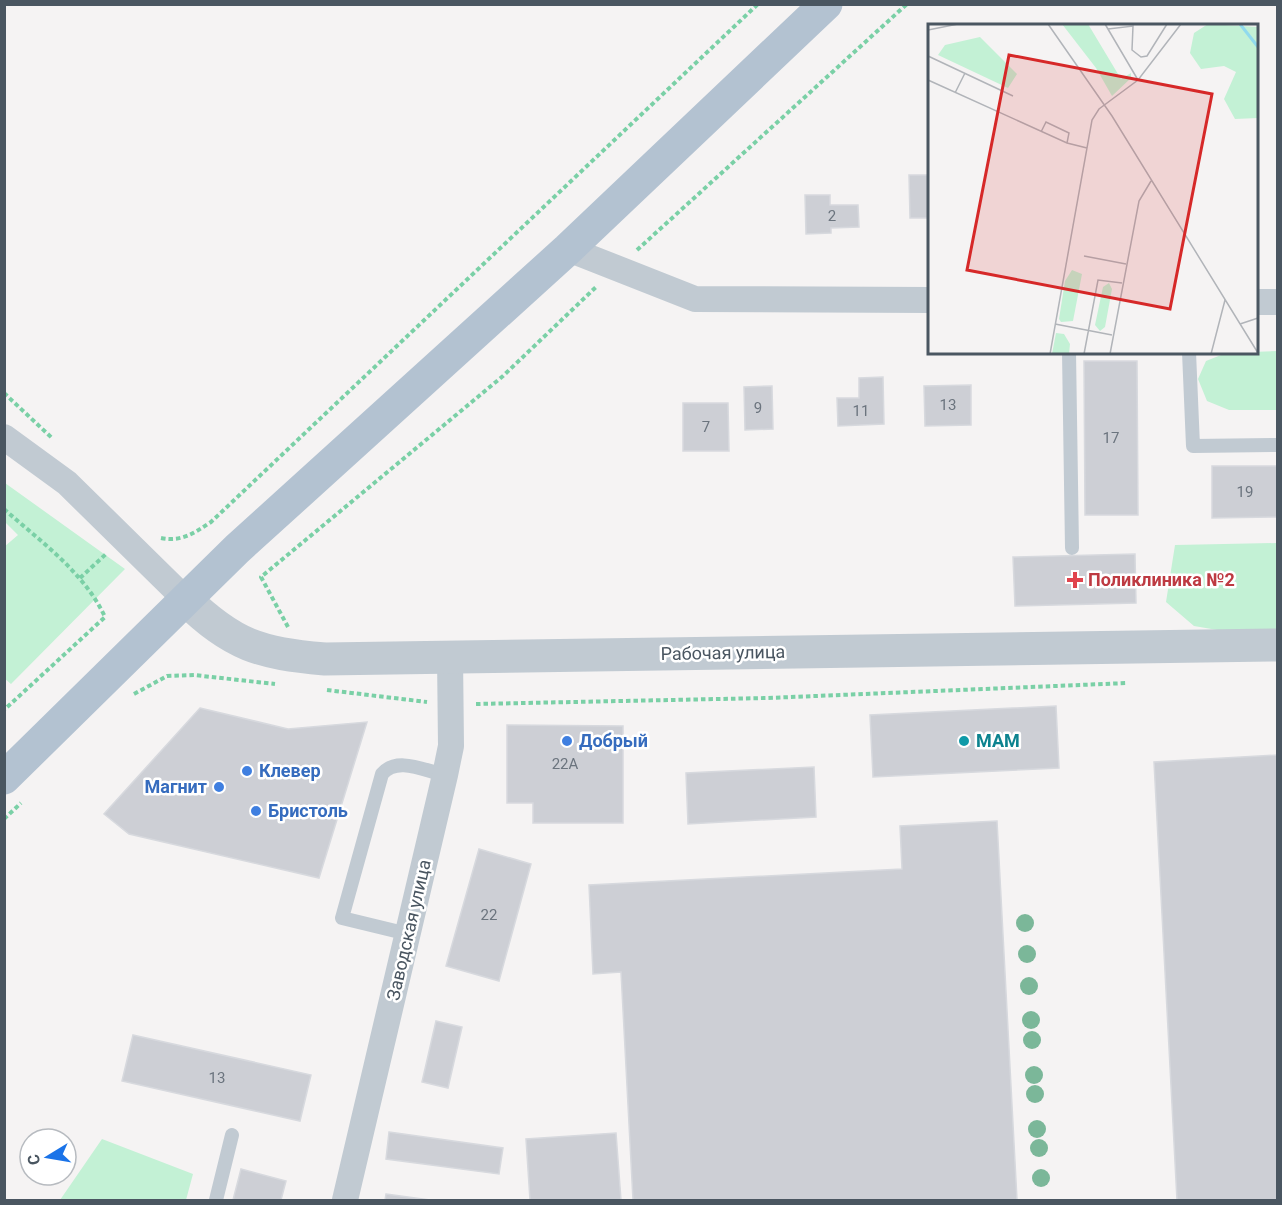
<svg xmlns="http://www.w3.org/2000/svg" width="1282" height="1205" font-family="Roboto,sans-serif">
	<rect width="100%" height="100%" fill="#f5f3f3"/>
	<path fill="#c3f1d5" d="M1277 351V410H1229L1207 401 1198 379 1206 361 1226 353Z
		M5 483 125 569 11 684 4 678V547L18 535 5 522Z
		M1277 543V631L1235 633 1194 626 1166 602 1175 545Z
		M102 1139 193 1174 186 1200H60Z"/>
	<path fill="#cdcfd5" stroke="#d7d9de" stroke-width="1.5" d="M909 175H930V218H910Z
		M805 195H830V205H858L859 227 831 228V233L806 234Z
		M1084 361H1137L1138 515H1085Z
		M883 377 884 424 838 426 837 398H859V378Z
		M971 385V425L925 426 924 386Z
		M772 386 773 429 745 430 744 387Z
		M683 403H728L729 451H683Z
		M1212 466H1278V517L1212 518Z
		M1135 554 1136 603 1015 606 1013 557Z
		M1056 706 1059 768 873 777 870 715Z
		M200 708 288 729 367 722 319 878 129 834 104 814Z
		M507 725 623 726V823H533V803H507Z
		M1278 755V1200H1177L1154 762Z
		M814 767 816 817 688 824 686 773Z
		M997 821 1017 1200H633L621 972 593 974 589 885 902 869 900 826Z
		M479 849 531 864 499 981 446 966Z
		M436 1021 462 1027 448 1088 422 1082Z
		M133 1035 311 1075 300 1121 122 1081Z
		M389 1132 503 1148 499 1174 386 1159Z
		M616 1133 621 1200H530L526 1139Z
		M241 1169 286 1181 281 1200H233Z
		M386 1194 430 1200H385Z"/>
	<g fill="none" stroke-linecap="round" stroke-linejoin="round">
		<path stroke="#7ad0a6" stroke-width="4" stroke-dasharray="4.5 3" stroke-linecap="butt" d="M637 250 907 4
			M4 393 52 438
			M4 509C41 542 84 572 105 617L4 710
			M161 538C182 542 194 533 211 522L758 4
			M80 578 106 554
			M288 627 261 577 503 376 596 287
			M327 690 427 702
			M134 694 167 676 194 675 275 684
			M476 704 767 698 1128 683
			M4 819 21 803"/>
		<path stroke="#c1cad2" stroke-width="14" d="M1069 352 1072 548
			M1189 352 1193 446 1278 445
			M408 934 342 918 382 774C397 756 425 771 445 775
			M216 1200 232 1135"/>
		<path stroke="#c1cad2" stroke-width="26" d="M568 249 695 299 930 300
			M1256 302H1278
			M4 437 67 483 185 599
			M345 1200 445 775 451 746 450 656"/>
		<path stroke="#c1cad2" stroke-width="33" d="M185 599C234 646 259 653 325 659L1278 645"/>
		<path stroke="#b3c2d1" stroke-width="33" d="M4 778 237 549 568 249 826 4"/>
	</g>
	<g fill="#7bb799">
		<circle cx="1025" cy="923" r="9"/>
		<circle cx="1027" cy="954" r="9"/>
		<circle cx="1029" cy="986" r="9"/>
		<circle cx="1031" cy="1020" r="9"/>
		<circle cx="1032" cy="1040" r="9"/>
		<circle cx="1034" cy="1075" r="9"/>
		<circle cx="1035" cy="1094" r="9"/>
		<circle cx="1037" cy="1129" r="9"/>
		<circle cx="1039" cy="1148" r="9"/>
		<circle cx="1041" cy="1178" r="9"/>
	</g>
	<path fill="#e0444e" stroke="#fff" stroke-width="2" d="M1072 571h6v6h6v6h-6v6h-6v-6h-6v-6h6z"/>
	<g fill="#3f7fe0" stroke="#fff" stroke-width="2">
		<circle cx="567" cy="741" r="6"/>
		<circle cx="247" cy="771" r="6"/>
		<circle cx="219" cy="787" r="6"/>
		<circle cx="256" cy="811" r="6"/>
	</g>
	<circle fill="#0f9aa8" stroke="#fff" stroke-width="2" cx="964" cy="741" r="6"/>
	<g text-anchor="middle" stroke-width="5" stroke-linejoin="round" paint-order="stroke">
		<g font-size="15" fill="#6b747e">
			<text x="832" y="221">2</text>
			<text x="948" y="410">13</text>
			<text x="758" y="413">9</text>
			<text x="861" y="416">11</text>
			<text x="706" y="432">7</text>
			<text x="1111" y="443">17</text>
			<text x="1245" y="497">19</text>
			<text x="565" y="769">22А</text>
			<text x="489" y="920">22</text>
			<text x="217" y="1083">13</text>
		</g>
		<g font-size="18" font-weight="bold" fill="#be3a42" stroke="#fff" text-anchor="start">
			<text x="1088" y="586">Поликлиника №2</text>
		</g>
		<g font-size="18" fill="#4a5661" stroke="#fff">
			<text transform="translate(723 653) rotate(-1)" y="6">Рабочая улица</text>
			<text transform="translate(409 930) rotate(-77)" y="6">Заводская улица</text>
		</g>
		<g font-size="18" font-weight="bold" fill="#366cbe" stroke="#fff" text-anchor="start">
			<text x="579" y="747">Добрый</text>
			<text x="259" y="777">Клевер</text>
			<text x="207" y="793" text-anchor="end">Магнит</text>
			<text x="268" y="817">Бристоль</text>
		</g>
		<g font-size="18" font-weight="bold" fill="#0d838f" stroke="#fff" text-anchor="start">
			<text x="976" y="747">МАМ</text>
		</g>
	</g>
	<g transform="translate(928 24)">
		<rect width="330" height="330" fill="#f5f3f3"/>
		<path d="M134 0H160L193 55 203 49V54L184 72 168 44ZM280 0 330 3V94L307 95 296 75 308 48 296 42 273 45 262 29 266 9ZM52 13 89 50 80 64 10 31 17 21ZM144 246 154 250 145 297 133 298 131 295 137 257ZM181 259 184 265 177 303 172 307 167 301 175 263ZM128 309 136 310 142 320 141 330H124Z" fill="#c3f1d5"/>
		<path fill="none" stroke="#90daee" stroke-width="3" d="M312 0 330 23"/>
		<path fill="none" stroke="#b1b4b9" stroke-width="1.5" d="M120 0 184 92 330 329M177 0 210 56M180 5 205 2 204 26 213 33 219 32 239 0M0 6 30 0M0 32 85 72M0 56 139 119 159 124M27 69 37 49M113 108 118 98 141 109 139 119M156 232 198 240M127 300 184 311M312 300 330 294M122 330 164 96 171 85 210 56 253 0M156 330 170 256 194 259M182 330 211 177 223 157M283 330 297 276"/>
		<path fill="#d62828" fill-opacity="0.15" stroke="#d62828" stroke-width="3" d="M81 31 284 70 242 285 39 246Z"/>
		<rect width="330" height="330" fill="none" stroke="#4a5661" stroke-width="3"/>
	</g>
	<rect width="1282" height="1205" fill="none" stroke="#4a5661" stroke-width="12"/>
	<g transform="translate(48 1157) rotate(259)"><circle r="28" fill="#ffffff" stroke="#b7bbc0" stroke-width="1.5"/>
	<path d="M0-4.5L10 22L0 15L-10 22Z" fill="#1a73e8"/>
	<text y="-9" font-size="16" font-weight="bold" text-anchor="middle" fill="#4a5661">С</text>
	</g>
</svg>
